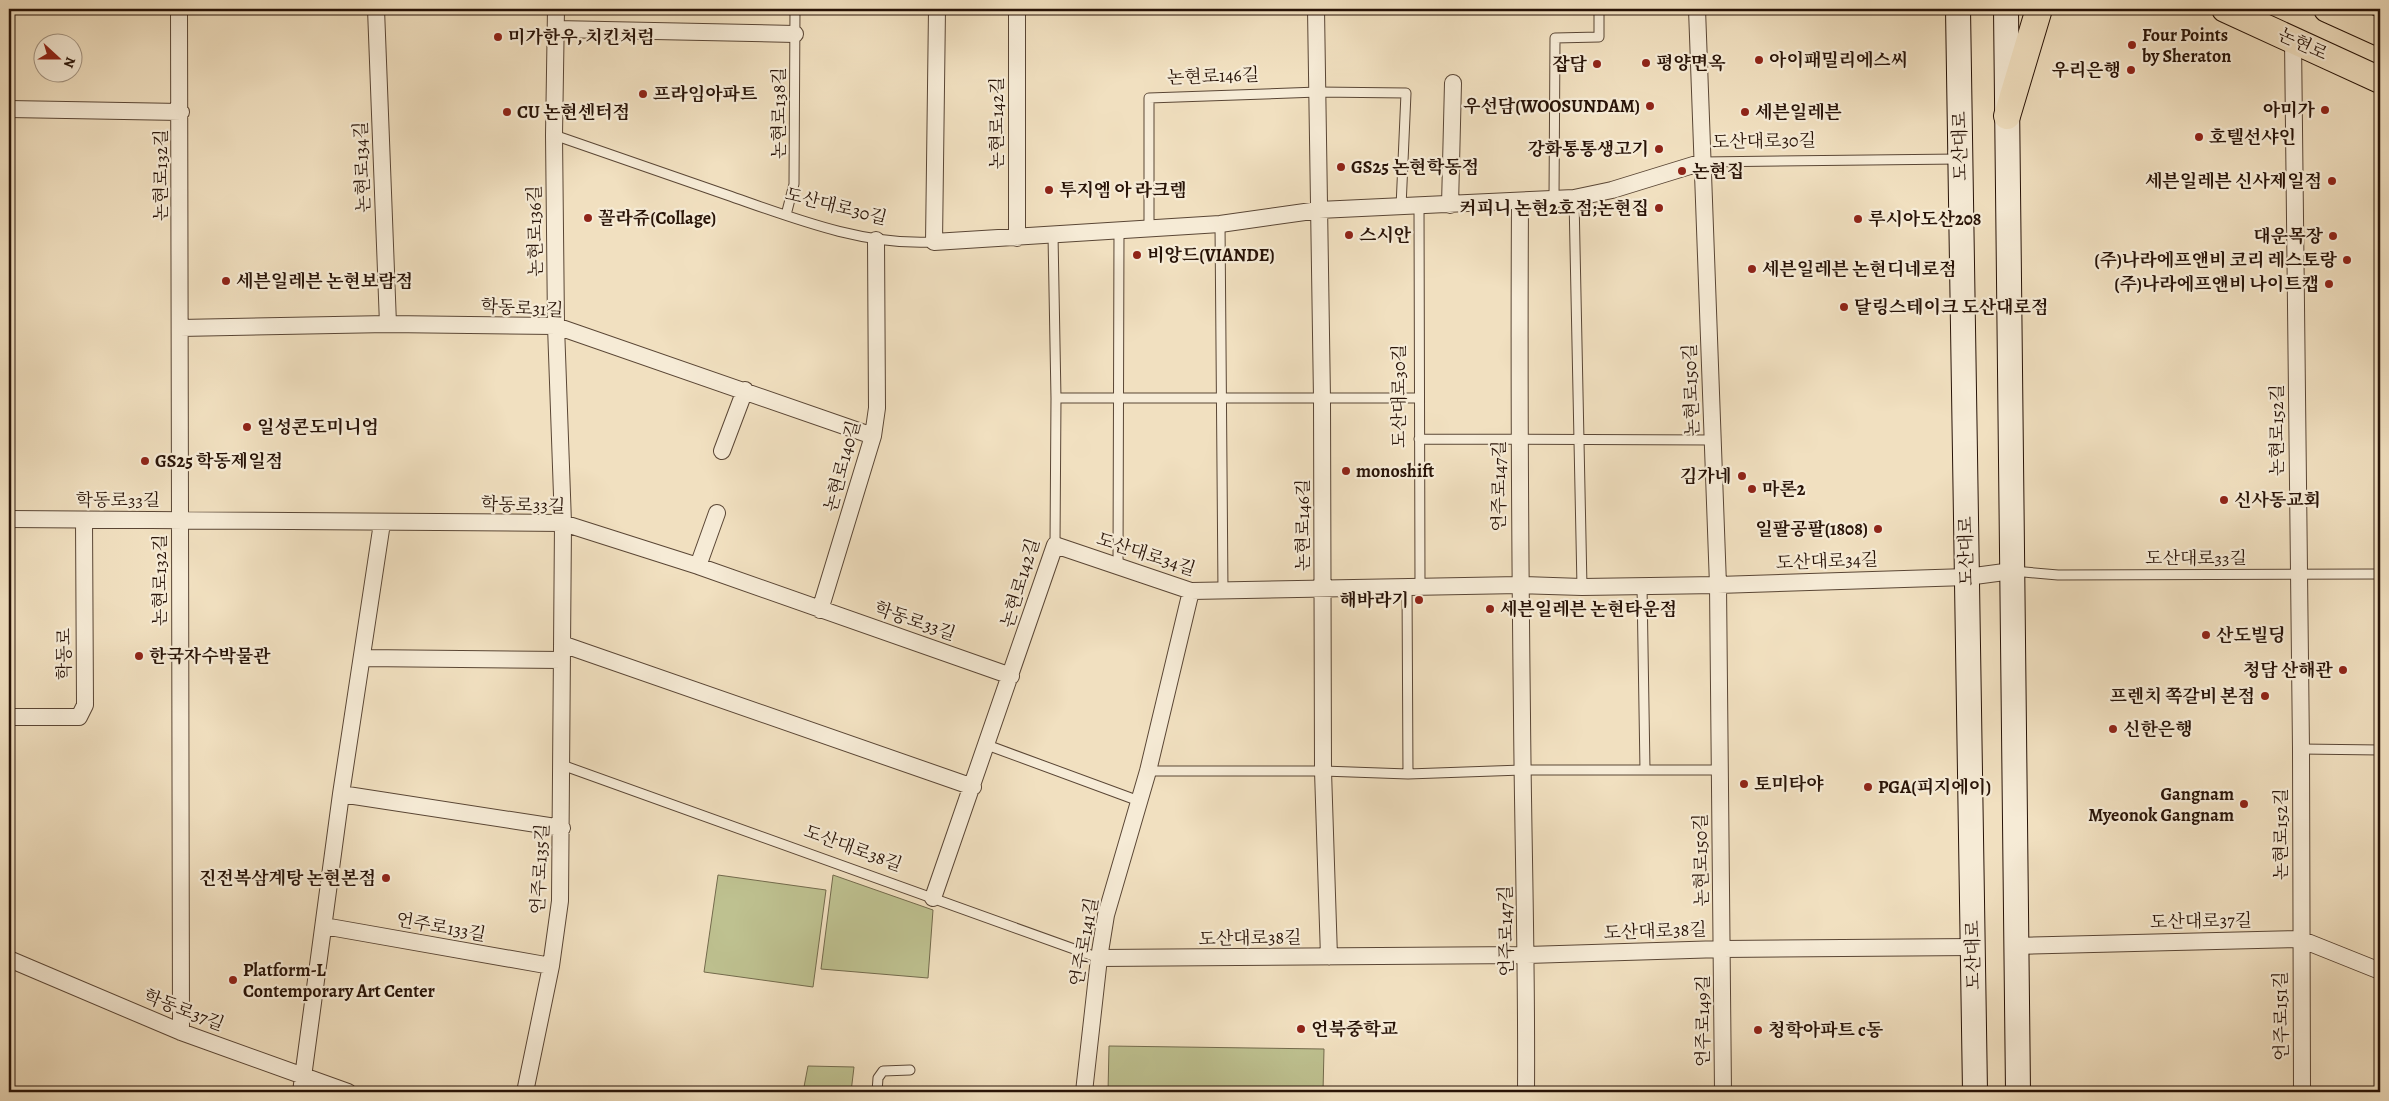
<svg xmlns="http://www.w3.org/2000/svg" width="2389" height="1101" font-family="Alegreya,'Noto Serif KR',serif">
	<rect width="100%" height="100%" fill="#f1e0c0"/>
	<filter id="stains"><feTurbulence type="fractalNoise" baseFrequency=".004" numOctaves="4"/><feColorMatrix values="0 0 0 0 .2 0 0 0 0 .09 0 0 0 0 .02 0 0 0 .5 -.17"/></filter>
	<radialGradient id="worn" r=".72"><stop offset=".6" stop-color="#630" stop-opacity="0"/><stop offset="1" stop-color="#630" stop-opacity=".3"/></radialGradient>
	<path fill="#bec190" stroke="#736a4c" d="M718 875 826 890 813 987 704 972Z
		M833 875 933 910 928 978 821 969Z
		M1109 1046 1324 1049 1323 1092H1108Z
		M808 1066 854 1067 851 1092H803Z"/>
	<g fill="none" stroke-linecap="round" stroke-linejoin="round">
		<defs>
			<path id="service" d="M554 135C612 155 669 175 727 195 793 218 863 246 934 242
				M1703 162 1959 159
				M1574 198 1582 587
				M1554 199 1555 38 1599 37V9
				M1419 206 1420 586
				M786 215 794 184 795 9
				M1220 224 1223 591
				M1149 228V98L1318 92 1406 93 1401 207
				M1053 235 1056 398 1055 545
				M1056 398H1419
				M1419 439 1713 440
				M1118 566 1119 230
				M2013 571 2058 575 2380 574
				M1407 586 1408 774
				M1642 586 1645 770
				M987 745 1139 801
				M2301 749 2380 750
				M562 765 1099 958
				M1148 771H1323L1408 774 1522 770H1720
				M877 1092 878 1078 883 1071 910 1070"/>
			<path id="minor" d="M179 9 181 1032
				M376 9 388 324
				M937 9 934 242 1220 224 1319 210 1574 198 1612 190 1703 162
				M1017 9V238
				M1316 9 1322 399 1323 771 1329 957
				M1697 9 1718 585 1723 1092
				M556 29 795 34
				M2293 40 2301 749 2302 1092
				M9 109 181 112
				M1520 202C1519 373 1520 545 1522 716 1523 842 1527 967 1526 1092
				M1450 205 1453 83
				M180 328 388 324 556 326 873 436
				M722 451 745 390
				M9 519 563 523 698 566 1011 676
				M698 566 717 513
				M820 610 873 436 877 408 876 240
				M562 644 973 787
				M363 658 562 660
				M9 717H79L85 705 84 520
				M341 794 562 828
				M933 898 1055 545 1191 591 1520 585 1582 587 1718 585 1967 577 2012 571
				M324 926 551 966
				M2016 946 2300 939 2380 971
				M1099 958 1527 955 1722 949 1973 947
				M9 959 181 1032 348 1092
				M301 1092 341 794 382 523
				M525 1092 551 966 560 901 563 523 556 326 554 135 556 9
				M1084 1092 1099 958 1106 915 1148 771 1191 591"/>
			<path id="secondary" d="M1958 9 1975 1092
				M2006 9 2018 1092"/>
			<path id="primary" d="M2225 9 2380 80
				M2327 9 2380 33
				M2007 116 2039 9"/>
		</defs>
		<use href="#service" stroke="#5a4635" stroke-width="11"/>
		<use href="#minor" stroke="#5a4635" stroke-width="18"/>
		<use href="#secondary" stroke="#281307" stroke-width="26"/>
		<use href="#primary" stroke="#281307" stroke-width="28"/>
		<use href="#service" stroke="#f6ebd6" stroke-width="9"/>
		<use href="#minor" stroke="#f6ebd6" stroke-width="16"/>
		<use href="#secondary" stroke="#f6ebd6" stroke-width="24"/>
		<use href="#primary" stroke="#f1e0c0" stroke-width="26"/>
	</g>
	<g fill="#8f2418" stroke="#f6ebd6" stroke-width="2">
		<circle cx="498" cy="37" r="5"/>
		<circle cx="2132" cy="45" r="5"/>
		<circle cx="1759" cy="60" r="5"/>
		<circle cx="1646" cy="63" r="5"/>
		<circle cx="1597" cy="64" r="5"/>
		<circle cx="2131" cy="70" r="5"/>
		<circle cx="643" cy="94" r="5"/>
		<circle cx="1650" cy="106" r="5"/>
		<circle cx="2325" cy="110" r="5"/>
		<circle cx="507" cy="112" r="5"/>
		<circle cx="1745" cy="112" r="5"/>
		<circle cx="2199" cy="137" r="5"/>
		<circle cx="1659" cy="149" r="5"/>
		<circle cx="1341" cy="167" r="5"/>
		<circle cx="1682" cy="171" r="5"/>
		<circle cx="2332" cy="181" r="5"/>
		<circle cx="1049" cy="190" r="5"/>
		<circle cx="1659" cy="208" r="5"/>
		<circle cx="588" cy="218" r="5"/>
		<circle cx="1858" cy="219" r="5"/>
		<circle cx="1349" cy="235" r="5"/>
		<circle cx="2333" cy="236" r="5"/>
		<circle cx="1137" cy="255" r="5"/>
		<circle cx="2347" cy="260" r="5"/>
		<circle cx="1752" cy="269" r="5"/>
		<circle cx="226" cy="281" r="5"/>
		<circle cx="2329" cy="284" r="5"/>
		<circle cx="1844" cy="307" r="5"/>
		<circle cx="247" cy="427" r="5"/>
		<circle cx="145" cy="461" r="5"/>
		<circle cx="1346" cy="471" r="5"/>
		<circle cx="1742" cy="476" r="5"/>
		<circle cx="1752" cy="489" r="5"/>
		<circle cx="2224" cy="500" r="5"/>
		<circle cx="1878" cy="529" r="5"/>
		<circle cx="1419" cy="600" r="5"/>
		<circle cx="1490" cy="609" r="5"/>
		<circle cx="2206" cy="635" r="5"/>
		<circle cx="139" cy="656" r="5"/>
		<circle cx="2343" cy="670" r="5"/>
		<circle cx="2265" cy="696" r="5"/>
		<circle cx="2113" cy="729" r="5"/>
		<circle cx="1744" cy="784" r="5"/>
		<circle cx="1868" cy="787" r="5"/>
		<circle cx="2244" cy="804" r="5"/>
		<circle cx="386" cy="878" r="5"/>
		<circle cx="233" cy="980" r="5"/>
		<circle cx="1301" cy="1029" r="5"/>
		<circle cx="1758" cy="1030" r="5"/>
	</g>
	<g text-anchor="middle" stroke-width="4.5" stroke-linejoin="round" paint-order="stroke">
		<g font-size="18" font-weight="bold" fill="#281307" stroke="#f6ebd6" text-anchor="start">
			<text x="2142" y="41">Four Points<tspan x="2142" dy="21">by Sheraton</tspan></text>
			<text x="508" y="43">미가한우, 치킨처럼</text>
			<text x="1769" y="66">아이패밀리에스씨</text>
			<text x="1656" y="69">평양면옥</text>
			<text x="1587" y="70" text-anchor="end">잡담</text>
			<text x="2121" y="76" text-anchor="end">우리은행</text>
			<text x="653" y="100">프라임아파트</text>
			<text x="1640" y="112" text-anchor="end">우선담(WOOSUNDAM)</text>
			<text x="2315" y="116" text-anchor="end">아미가</text>
			<text x="517" y="118">CU 논현센터점</text>
			<text x="1755" y="118">세븐일레븐</text>
			<text x="2209" y="143">호텔선샤인</text>
			<text x="1649" y="155" text-anchor="end">강화통통생고기</text>
			<text x="1351" y="173">GS25 논현학동점</text>
			<text x="1692" y="177">논현집</text>
			<text x="2322" y="187" text-anchor="end">세븐일레븐 신사제일점</text>
			<text x="1059" y="196">투지엠 아 라크렘</text>
			<text x="1649" y="214" text-anchor="end">커피니 논현2호점;논현집</text>
			<text x="598" y="224">꼴라쥬(Collage)</text>
			<text x="1868" y="225">루시아도산208</text>
			<text x="1359" y="241">스시안</text>
			<text x="2323" y="242" text-anchor="end">대운목장</text>
			<text x="1147" y="261">비앙드(VIANDE)</text>
			<text x="2337" y="266" text-anchor="end">(주)나라에프앤비 코리 레스토랑</text>
			<text x="1762" y="275">세븐일레븐 논현디네로점</text>
			<text x="236" y="287">세븐일레븐 논현보람점</text>
			<text x="2319" y="290" text-anchor="end">(주)나라에프앤비 나이트캡</text>
			<text x="1854" y="313">달링스테이크 도산대로점</text>
			<text x="257" y="433">일성콘도미니엄</text>
			<text x="155" y="467">GS25 학동제일점</text>
			<text x="1356" y="477">monoshift</text>
			<text x="1732" y="482" text-anchor="end">김가네</text>
			<text x="1762" y="495">마론2</text>
			<text x="2234" y="506">신사동교회</text>
			<text x="1868" y="535" text-anchor="end">일팔공팔(1808)</text>
			<text x="1409" y="606" text-anchor="end">해바라기</text>
			<text x="1500" y="615">세븐일레븐 논현타운점</text>
			<text x="2216" y="641">산도빌딩</text>
			<text x="149" y="662">한국자수박물관</text>
			<text x="2333" y="676" text-anchor="end">청담 산해관</text>
			<text x="2255" y="702" text-anchor="end">프렌치 쪽갈비 본점</text>
			<text x="2123" y="735">신한은행</text>
			<text x="1754" y="790">토미타야</text>
			<text x="1878" y="793">PGA(피지에이)</text>
			<text x="2234" y="800" text-anchor="end">Gangnam<tspan x="2234" dy="21">Myeonok Gangnam</tspan></text>
			<text x="376" y="884" text-anchor="end">진전복삼계탕 논현본점</text>
			<text x="243" y="976">Platform-L<tspan x="243" dy="21">Contemporary Art Center</tspan></text>
			<text x="1311" y="1035">언북중학교</text>
			<text x="1768" y="1036">청학아파트 c동</text>
		</g>
		<g font-size="18" fill="#281307" stroke="#f6ebd6">
			<text transform="translate(2303 44) rotate(25)" y="6">논현로</text>
			<text transform="translate(1213 76) rotate(-2)" y="6">논현로146길</text>
			<text transform="translate(779 113) rotate(-90)" y="6">논현로138길</text>
			<text transform="translate(997 123) rotate(-90)" y="6">논현로142길</text>
			<text transform="translate(1764 141) rotate(-1)" y="6">도산대로30길</text>
			<text transform="translate(1960 146) rotate(-91)" y="6">도산대로</text>
			<text transform="translate(362 167) rotate(-92)" y="6">논현로134길</text>
			<text transform="translate(161 175) rotate(-90)" y="6">논현로132길</text>
			<text transform="translate(836 206) rotate(14)" y="6">도산대로30길</text>
			<text transform="translate(535 231) rotate(-91)" y="6">논현로136길</text>
			<text transform="translate(522 308) rotate(3)" y="6">학동로31길</text>
			<text transform="translate(1691 390) rotate(-92)" y="6">논현로150길</text>
			<text transform="translate(1399 396) rotate(-90)" y="6">도산대로30길</text>
			<text transform="translate(2277 430) rotate(-90)" y="6">논현로152길</text>
			<text transform="translate(842 466) rotate(-75)" y="6">논현로140길</text>
			<text transform="translate(1499 486) rotate(-90)" y="6">언주로147길</text>
			<text x="118" y="506">학동로33길</text>
			<text transform="translate(523 505) rotate(2)" y="6">학동로33길</text>
			<text transform="translate(1303 525) rotate(-90)" y="6">논현로146길</text>
			<text transform="translate(1966 551) rotate(-91)" y="6">도산대로</text>
			<text transform="translate(1146 554) rotate(18)" y="6">도산대로34길</text>
			<text x="2196" y="564">도산대로33길</text>
			<text transform="translate(1827 561) rotate(-2)" y="6">도산대로34길</text>
			<text transform="translate(160 580) rotate(-90)" y="6">논현로132길</text>
			<text transform="translate(1020 583) rotate(-73)" y="6">논현로142길</text>
			<text transform="translate(915 621) rotate(19)" y="6">학동로33길</text>
			<text transform="translate(64 654) rotate(-90)" y="6">학동로</text>
			<text transform="translate(2281 834) rotate(-90)" y="6">논현로152길</text>
			<text transform="translate(853 848) rotate(20)" y="6">도산대로38길</text>
			<text transform="translate(1701 860) rotate(-91)" y="6">논현로150길</text>
			<text transform="translate(540 869) rotate(-87)" y="6">언주로135길</text>
			<text transform="translate(2201 921) rotate(-1)" y="6">도산대로37길</text>
			<text transform="translate(441 927) rotate(10)" y="6">언주로133길</text>
			<text transform="translate(1506 931) rotate(-91)" y="6">언주로147길</text>
			<text transform="translate(1655 931) rotate(-2)" y="6">도산대로38길</text>
			<text transform="translate(1250 938) rotate(-1)" y="6">도산대로38길</text>
			<text transform="translate(1084 942) rotate(-80)" y="6">언주로141길</text>
			<text transform="translate(1973 955) rotate(-91)" y="6">도산대로</text>
			<text transform="translate(184 1010) rotate(21)" y="6">학동로37길</text>
			<text transform="translate(2281 1016) rotate(-91)" y="6">언주로151길</text>
			<text transform="translate(1703 1021) rotate(-90)" y="6">언주로149길</text>
		</g>
	</g>
	<rect width="2389" height="1101" fill="none" stroke="#f1e0c0" stroke-width="30"/>
	<rect x="10" y="10" width="2369" height="1081" fill="none" stroke="#281307" stroke-width="2.5"/>
	<rect x="15" y="15" width="2359" height="1071" fill="none" stroke="#281307"/>
	<g transform="translate(58 58) rotate(111)"><circle r="24" fill="#f6ebd6" stroke="#a49583"/>
	<path d="M0-4L9 19L0 12L-9 19Z" fill="#8f2418"/>
	<text y="-8" font-size="14" font-weight="bold" text-anchor="middle" fill="#281307">N</text>
	</g>
	<rect width="100%" height="100%" filter="url(#stains)"/>
	<rect width="100%" height="100%" fill="url(#worn)"/>
</svg>
